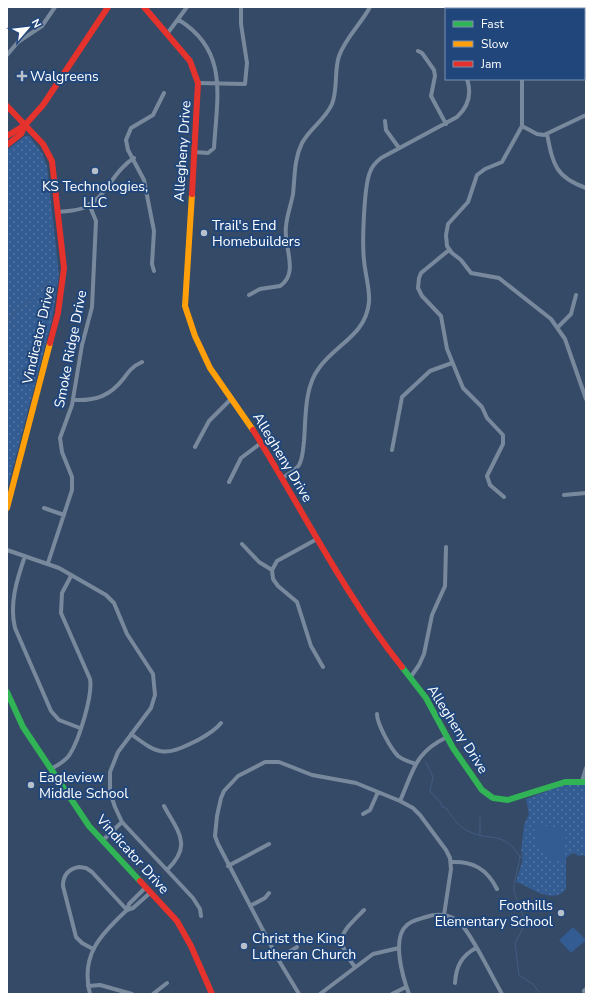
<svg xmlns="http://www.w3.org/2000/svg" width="593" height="1001" font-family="'Nunito Sans',sans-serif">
	<defs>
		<pattern id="park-dots" width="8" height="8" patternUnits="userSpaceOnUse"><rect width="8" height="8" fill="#335c92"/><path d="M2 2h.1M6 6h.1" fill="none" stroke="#5274a2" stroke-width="1.8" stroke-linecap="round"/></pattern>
	</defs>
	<rect width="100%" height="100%" fill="#354a66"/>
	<path fill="url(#park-dots)" d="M25 136H29L42 153 47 166 59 274 52 320 7 490V150Z
		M576 784 586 785V857L584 855 578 856 574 853 568 856 566 859V889C551 906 530 886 516 882L522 862 523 853 521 852 524 825 529 814 526 799 560 786Z"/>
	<path fill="#335c92" d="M534 823 566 831 564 862C543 859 534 843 534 823Z
		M573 927 586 940 571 953 559 940Z"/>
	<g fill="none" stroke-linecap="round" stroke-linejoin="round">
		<path stroke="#425d83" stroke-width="1" d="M7 323 12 314 31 301 49 280
			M426 762 433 777 430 791 441 803 442 807 446 808C451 816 461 829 470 832 492 842 503 830 520 857L514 885V892L524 918 523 928 515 943 519 975 534 985 540 994
			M480 817V834
			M521 858 522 853"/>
		<path stroke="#79899d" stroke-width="4" d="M453 7V9
			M506 7V9
			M582 7V9
			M584 13 586 18
			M179 20C229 51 217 97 214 148L208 153 194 152
			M167 34 187 7
			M418 51 422 53 434 70 435 76 431 96 446 124
			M7 55 18 42 42 26 55 7
			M522 79V126L502 162 485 169 477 175 468 202 448 224 446 235 447 246 452 253 461 260 471 273 499 278 551 319 565 339 586 399
			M198 83 245 84 247 63 241 24V7
			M385 121 386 130 399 148
			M522 126 537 134 544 135 586 115
			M547 134C553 164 555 177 586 188
			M58 212C68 211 77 211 86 207 106 197 114 170 134 158
			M449 250 421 273 419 278 418 288 422 296 441 316 447 349 463 388 482 407 487 418 503 435V444L487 476 490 485 504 497
			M154 271 152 264 154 231 144 180 128 150 126 140 131 128 153 115 164 93
			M249 295 260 289 280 286C300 273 283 246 286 226 287 215 291 205 293 194 295 176 294 159 302 143 310 128 325 120 332 104 338 89 334 71 339 56 346 37 361 24 370 7
			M558 327 571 314 576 295
			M74 400C96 401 110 396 124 378 129 371 133 366 142 362
			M195 447 209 421 232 398
			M392 450 402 397 430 371 452 363
			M282 478C288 474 295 471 299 465 303 458 303 449 304 441 306 417 304 388 319 368 336 344 366 335 369 302 370 288 365 274 364 260 362 243 364 186 370 172 372 166 376 162 381 158L457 117C468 107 472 94 467 79
			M229 482 241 458 261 443
			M564 495 586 493
			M44 508 64 515
			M317 539 277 561 272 570 273 579 278 586 297 602 311 646 323 667
			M242 544 259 562 272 570
			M7 550 59 568 106 595 114 603 127 634 153 674 155 695 151 708 118 752 110 772V792L115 807 122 822 193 898 200 909 201 916
			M25 556C17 579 9 604 15 628L51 711 59 720 80 728
			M48 563 72 490V477L62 452 60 438 72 405 82 345 92 307 96 221 89 204
			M410 678 419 665 424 654 432 615 445 586 446 547
			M377 714C377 724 391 749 398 756 403 760 410 762 416 764
			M131 734C159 755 164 757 196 741 205 736 214 732 221 723
			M51 769C58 765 66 761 70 754 79 740 93 695 90 679L61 613 62 593 71 576
			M582 781 586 768
			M400 801C414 770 414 753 447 737
			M164 806C178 832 193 845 167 870
			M363 814 370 810 378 792
			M102 841 122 822
			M451 862C473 861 487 869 497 889
			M228 866 269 844
			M250 906 265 898 269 893
			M127 910 129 904 146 887
			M93 949 82 943 76 937 63 886C63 875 68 869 79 867L86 868 92 872 127 910
			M278 959 297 947
			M355 967C333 939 341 933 364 910
			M455 983C456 967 461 956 476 948
			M88 986 100 985 132 994
			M584 991 586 989
			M90 994C80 955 101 934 127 910L133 908 151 892
			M153 994 167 983
			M299 994 278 959 218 844 215 836 217 816 221 798 224 791 238 776 265 762H279L312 775 356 783 400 801 413 808 420 815 446 850 450 858 451 869 444 915
			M320 994 373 954 399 948
			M392 994 406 987
			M409 994C403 978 391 938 407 925 412 920 420 919 426 917 437 913 449 914 458 921 471 932 492 977 502 994"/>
		<path stroke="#30b455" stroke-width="6" d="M402 667 426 698 453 748 482 790 493 798 508 800 565 782H586
			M7 692 23 727 89 826 140 881"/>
		<path stroke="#ff9f0a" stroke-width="6" d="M192 194 185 306 195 336 210 368 253 430
			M7 508 50 343"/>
		<path stroke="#e5322d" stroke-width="6" d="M144 7 190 61 198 83 192 194
			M7 106 43 144 52 161 64 268 58 313 50 343
			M7 136 25 125
			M7 145 21 134 25 125 43 105 108 7
			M253 430C302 509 344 594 402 667
			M140 881 177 921 191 946 212 994"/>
	</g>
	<g fill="#b8c0c9" stroke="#20467b" stroke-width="1.5">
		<path d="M20 70h4v4h4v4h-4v4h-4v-4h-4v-4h4z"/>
		<circle cx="95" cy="171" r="4"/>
		<circle cx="204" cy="233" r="4"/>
		<circle cx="31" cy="785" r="4"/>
		<circle cx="561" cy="913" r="4"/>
		<circle cx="244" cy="946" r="4"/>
	</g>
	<g text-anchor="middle" stroke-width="4" stroke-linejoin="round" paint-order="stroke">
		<g font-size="14" fill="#fff" stroke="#20467b" text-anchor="start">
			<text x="30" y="81">Walgreens</text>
			<text x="95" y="191" text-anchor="middle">KS Technologies,<tspan x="95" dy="16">LLC</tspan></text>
			<text x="212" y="230">Trail's End<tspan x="212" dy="16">Homebuilders</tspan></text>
			<text x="39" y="782">Eagleview<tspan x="39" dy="16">Middle School</tspan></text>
			<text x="553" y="910" text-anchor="end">Foothills<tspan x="553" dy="16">Elementary School</tspan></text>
			<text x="252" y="943">Christ the King<tspan x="252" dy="16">Lutheran Church</tspan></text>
		</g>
		<g font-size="14" fill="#fff" stroke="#20467b">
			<text transform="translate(182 151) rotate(-86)" y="5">Allegheny Drive</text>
			<text transform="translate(38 335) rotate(-77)" y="5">Vindicator Drive</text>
			<text transform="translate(70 349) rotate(-79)" y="5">Smoke Ridge Drive</text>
			<text transform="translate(283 457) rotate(59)" y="5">Allegheny Drive</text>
			<text transform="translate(458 729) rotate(58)" y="5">Allegheny Drive</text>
			<text transform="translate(133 854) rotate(48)" y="5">Vindicator Drive</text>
		</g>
	</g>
	<rect width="593" height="1001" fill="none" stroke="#ffffff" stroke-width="16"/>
	<rect x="445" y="8" width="140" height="72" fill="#20467b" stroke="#7990b0"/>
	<rect x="453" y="21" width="20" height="6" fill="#30b455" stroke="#7990b0"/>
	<text x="481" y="28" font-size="12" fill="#ffffff">Fast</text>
	<rect x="453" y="41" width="20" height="6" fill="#ff9f0a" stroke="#7990b0"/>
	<text x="481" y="48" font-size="12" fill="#ffffff">Slow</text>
	<rect x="453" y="61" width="20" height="6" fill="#e5322d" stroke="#7990b0"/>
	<text x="481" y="68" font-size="12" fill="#ffffff">Jam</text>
	<g transform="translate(28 28) rotate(62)" stroke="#20467b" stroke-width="3" paint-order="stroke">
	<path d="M0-3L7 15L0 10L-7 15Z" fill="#ffffff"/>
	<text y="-6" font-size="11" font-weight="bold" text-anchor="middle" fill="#ffffff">N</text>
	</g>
</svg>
